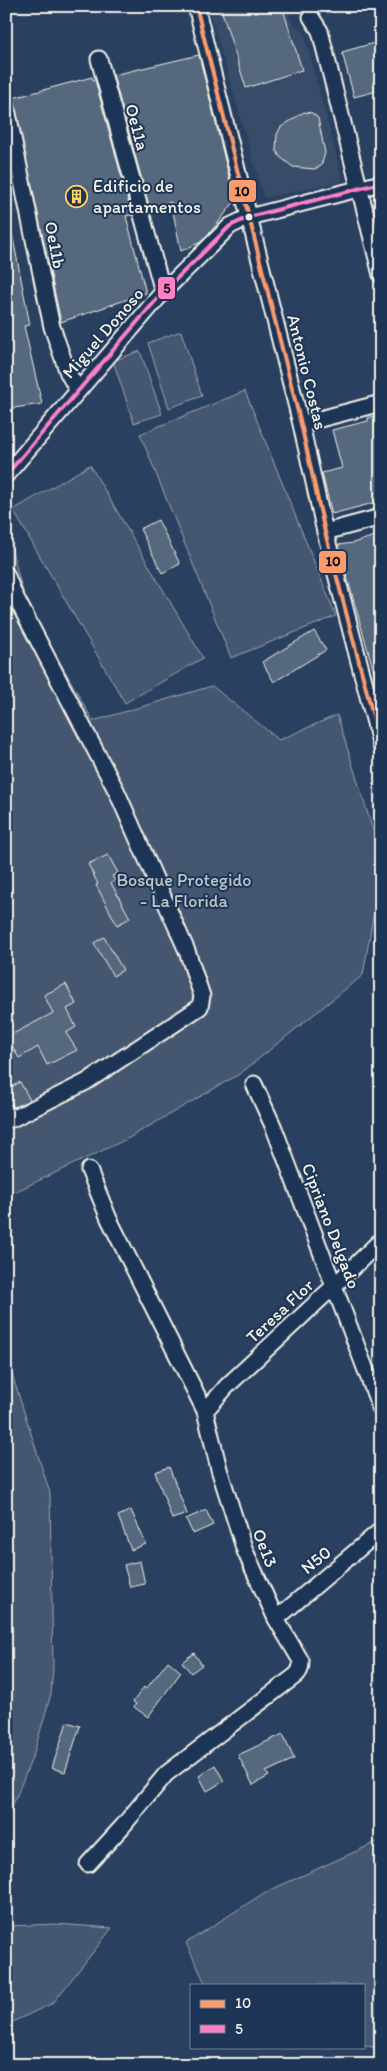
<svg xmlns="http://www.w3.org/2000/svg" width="387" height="2071" font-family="Itim,sans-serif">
	<rect width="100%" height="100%" fill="#2a4060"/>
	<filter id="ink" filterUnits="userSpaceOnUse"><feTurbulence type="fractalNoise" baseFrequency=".02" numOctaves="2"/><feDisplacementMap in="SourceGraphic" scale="10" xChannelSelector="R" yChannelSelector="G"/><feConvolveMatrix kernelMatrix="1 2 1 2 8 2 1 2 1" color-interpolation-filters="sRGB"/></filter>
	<g filter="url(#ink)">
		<path fill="#374c69" d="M208 6H293L290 16 292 23 304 33 343 181 264 198Z"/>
		<path fill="#445771" stroke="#9ca4ac" d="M181 331 202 396 169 408 148 343Z
			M140 351 162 414 134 423 113 361Z
			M245 391 336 616 231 658 140 434Z
			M90 465 203 658 125 703 13 510Z
			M6 528 25 600 93 721 212 686 279 740 337 715 381 856V871L363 975 241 1073 127 1139 6 1196Z
			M6 1295 9 1298 11 1371 50 1493 53 1668 51 1694 34 1753 6 1822Z
			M381 1840V2051L377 2048 363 2045V1985H206L186 1943 264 1893Z
			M56 1924 112 1928 53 2003 6 2025V1926Z"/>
		<path fill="#56677d" stroke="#f4f1e8" d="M220 6H282L302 70 246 88Z
			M381 41V90L354 97 342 52Z
			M199 55 235 201 213 229 201 242 181 251 171 202 150 209 113 75Z
			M92 77 93 80H95L132 215 126 216 146 293 61 322 13 98Z
			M304 112 312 113 318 118 325 153 321 166 314 169 293 167 280 157 276 150 277 134 281 127Z
			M6 233H12L30 325 24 326 42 404 6 409Z
			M381 414V501L332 514 322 473 342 468 332 430 368 421V418Z
			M158 520 180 564 162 573 140 529Z
			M381 534V685L378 686 338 545 353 543Z
			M314 631 326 650 274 682 262 662Z
			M108 855 118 873 112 876 115 881 111 883 130 918 117 925 96 885 98 884 88 864Z
			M104 937 123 970 113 976 94 943Z
			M66 984 76 1004 67 1009 76 1027 66 1033 77 1050 47 1065 38 1047 19 1058 7 1037 53 1013 44 995Z
			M20 1082 30 1100 14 1107 6 1094V1090Z
			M169 1467 187 1514 172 1519 155 1472Z
			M131 1510 146 1544 131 1550 118 1516Z
			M206 1510 213 1525 193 1534 186 1519Z
			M140 1561 145 1584 130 1587 124 1565Z
			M194 1653 202 1665 191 1673 182 1662Z
			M168 1661 181 1672 148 1717 134 1707 136 1704 133 1702 144 1687 146 1689Z
			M67 1722 80 1726 65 1772 52 1768Z
			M283 1734 294 1759 266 1772 269 1776 253 1785 238 1755Z
			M215 1765 224 1781 207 1791 199 1776Z"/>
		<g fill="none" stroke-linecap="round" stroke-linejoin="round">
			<defs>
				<path id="minor" d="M196 6 301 424 325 532 381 746
					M311 17 320 31 381 275
					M99 59 163 292
					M6 104 52 327 68 373 78 391
					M301 424 381 403
					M6 475 163 292 230 226 249 217 381 183
					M325 532 381 517
					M6 574 14 594 117 792 187 951 202 996 200 1007 86 1082 12 1119 6 1112
					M254 1084 274 1128 381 1410
					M205 1411 227 1386 333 1287 381 1240
					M276 1619 381 1530
					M88 1864 122 1827 166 1774 295 1676C300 1672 301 1668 301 1661L276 1619 245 1551 219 1469 205 1411 109 1219 89 1170"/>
			</defs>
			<use href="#minor" stroke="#f4f1e8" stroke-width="19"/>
			<use href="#minor" stroke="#1d3557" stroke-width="15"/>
			<defs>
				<path id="bus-1" d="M196 6 301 424 325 532 381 746"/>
				<path id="bus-2" d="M6 475 163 292 230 226 249 217 381 183"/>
			</defs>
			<use href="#bus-1" stroke="#1d3557" stroke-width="8"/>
			<use href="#bus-2" stroke="#1d3557" stroke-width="8"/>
			<use href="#bus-1" stroke="#fc9b6d" stroke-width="4"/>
			<use href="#bus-2" stroke="#ff80c5" stroke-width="4"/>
		</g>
	</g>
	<defs>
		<symbol id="building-ring" viewBox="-11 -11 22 22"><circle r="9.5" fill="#1d3557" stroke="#ffd166" stroke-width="1.5"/><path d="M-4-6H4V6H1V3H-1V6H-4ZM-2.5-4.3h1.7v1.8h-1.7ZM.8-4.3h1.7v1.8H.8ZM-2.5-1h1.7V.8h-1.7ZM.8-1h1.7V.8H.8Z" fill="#ffd166"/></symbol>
	</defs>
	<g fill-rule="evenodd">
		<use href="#building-ring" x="64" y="184" width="25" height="25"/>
	</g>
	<circle fill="#f4f1e8" stroke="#1d3557" stroke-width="2" cx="249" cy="217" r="4.5"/>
	<g text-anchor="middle" stroke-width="4" stroke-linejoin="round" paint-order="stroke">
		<g font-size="18" fill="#f4f1e8" stroke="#1d3557">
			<text transform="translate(137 127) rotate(75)" y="6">Oe11a</text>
			<text transform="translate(55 245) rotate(79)" y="6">Oe11b</text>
			<text transform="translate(103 333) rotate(-49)" y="6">Miguel Donoso</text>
			<text transform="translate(307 372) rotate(76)" y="6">Antonio Costas</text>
			<text transform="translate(331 1226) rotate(69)" y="6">Cipriano Delgado</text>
			<text transform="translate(280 1311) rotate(-43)" y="6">Teresa Flor</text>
			<text transform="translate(265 1548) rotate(69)" y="6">Oe13</text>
			<text transform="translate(316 1560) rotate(-40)" y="6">N50</text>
		</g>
		<g font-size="18" fill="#f4f1e8" stroke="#1d3557" text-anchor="start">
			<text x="93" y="192">Edificio de<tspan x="93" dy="21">apartamentos</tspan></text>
		</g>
		<g font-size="18" fill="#bfc3c4" stroke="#1d3557">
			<text x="184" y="886">Bosque Protegido<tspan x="184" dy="21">- La Florida</tspan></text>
		</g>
	</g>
	<g stroke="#1d3557" stroke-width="2">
		<rect x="228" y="179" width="29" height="24" rx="5" fill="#fc9b6d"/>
		<rect x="157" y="276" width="19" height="24" rx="5" fill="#ff80c5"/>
		<rect x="318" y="550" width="29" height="24" rx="5" fill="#fc9b6d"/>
	</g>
	<g font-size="14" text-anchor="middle" font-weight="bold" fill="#111">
		<text x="242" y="196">10</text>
		<text x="167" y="293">5</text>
		<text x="333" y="566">10</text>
	</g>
	<rect width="387" height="2071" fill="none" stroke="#1d3557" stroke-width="25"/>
	<rect x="12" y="12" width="362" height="2046" fill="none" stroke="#f4f1e8" stroke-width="2" filter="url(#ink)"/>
	<rect x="190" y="1984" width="175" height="65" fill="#1d3557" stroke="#738091"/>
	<rect x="200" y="2000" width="25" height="8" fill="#fc9b6d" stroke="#738091"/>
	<text x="235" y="2008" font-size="15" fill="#f4f1e8">10</text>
	<rect x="200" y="2025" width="25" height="8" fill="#ff80c5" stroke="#738091"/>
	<text x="235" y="2034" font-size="15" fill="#f4f1e8">5</text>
</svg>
